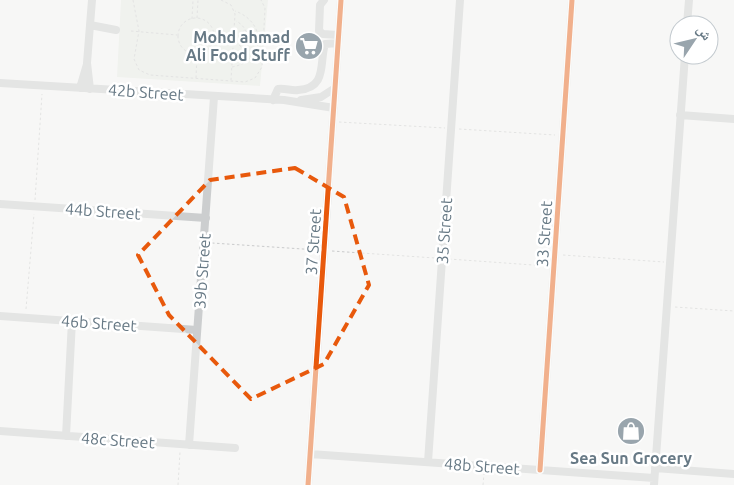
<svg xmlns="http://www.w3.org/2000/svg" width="734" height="485" font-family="Ubuntu,'Noto Naskh Arabic',sans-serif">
	<rect width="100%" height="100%" fill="#f7f7f6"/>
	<path fill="#e6eae4" d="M121 0H268L260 86 117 77Z"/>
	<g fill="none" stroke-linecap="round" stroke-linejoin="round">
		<path stroke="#cacbcc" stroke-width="1" stroke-dasharray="2.5 2.5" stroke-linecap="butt" d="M133 0 139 31 134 59 139 70 150 75 245 82 255 78 262 67 265 8 261 0
			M221 0 231 5 235 14 231 80
			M197 18 198 0
			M178 36a18 18 0 1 1 36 0a18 18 0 1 1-36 0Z
			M192 19 193 0
			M131 31 177 35
			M215 37 234 39 245 30
			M235 42 243 48
			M233 55C251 50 252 29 236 21
			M232 67C266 61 267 22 235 11
			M196 78 197 55
			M339 122 445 128
			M459 129 555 135
			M35 200 42 94
			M212 243 318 250
			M332 251 435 258
			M563 255 664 262
			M449 259 547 266
			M675 307 734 311
			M26 309 34 214
			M178 485 180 452
			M483 485 484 474"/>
		<path stroke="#cccecf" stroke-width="8" d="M324 0 320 5 319 31 323 34 338 35
			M90 25 116 30
			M687 25 689 0
			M0 83 284 100 334 108
			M80 88 87 64
			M90 89 87 63 92 0
			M273 100 278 89C285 88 292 91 298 90 328 88 319 62 325 44L338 43
			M301 100 321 97 335 88
			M680 115 734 119
			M0 204 206 218
			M0 316 197 330
			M0 431 235 448
			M66 436 72 321
			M189 445 214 97
			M310 454 654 478
			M428 462 460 0
			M655 468 734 474
			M540 470 572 0
			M308 485 341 0
			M654 485 685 55"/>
		<defs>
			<path id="cycleway" d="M540 470 572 0
				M308 485 341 0"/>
		</defs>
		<use href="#cycleway" stroke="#fff" stroke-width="8"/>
		<use href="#cycleway" stroke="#e8590c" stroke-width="5"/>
	</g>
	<path d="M0 0H734V485H0ZM295 168 344 197 369 285 324 364 251 399 169 315 138 255 210 180Z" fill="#f7f7f6" fill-opacity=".55" fill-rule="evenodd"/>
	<path fill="none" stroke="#e8590c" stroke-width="4" stroke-dasharray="10 6" stroke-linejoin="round" d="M295 168 344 197 369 285 324 364 251 399 169 315 138 255 210 180Z"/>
	<defs>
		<symbol id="supermarket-disc" viewBox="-11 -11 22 22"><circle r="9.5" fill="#99a5ad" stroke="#fff"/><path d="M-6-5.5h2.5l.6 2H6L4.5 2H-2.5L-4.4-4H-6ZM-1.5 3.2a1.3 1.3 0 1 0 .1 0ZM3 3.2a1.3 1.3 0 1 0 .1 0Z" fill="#fff"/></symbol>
		<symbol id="shop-disc" viewBox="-11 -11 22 22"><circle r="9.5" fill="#99a5ad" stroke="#fff"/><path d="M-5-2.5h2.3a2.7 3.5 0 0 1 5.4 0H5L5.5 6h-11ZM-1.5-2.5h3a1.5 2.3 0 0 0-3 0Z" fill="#fff"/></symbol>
	</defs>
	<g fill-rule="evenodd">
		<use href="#supermarket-disc" x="293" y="30" width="32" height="32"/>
		<use href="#shop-disc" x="615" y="415" width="32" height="32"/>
	</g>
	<g text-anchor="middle" stroke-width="5" stroke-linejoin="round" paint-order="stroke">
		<g font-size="16" font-weight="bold" fill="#677985" stroke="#fff" text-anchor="end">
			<text x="290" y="43">Mohd ahmad<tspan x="290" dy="18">Ali Food Stuff</tspan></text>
			<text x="631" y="464" text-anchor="middle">Sea Sun Grocery</text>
		</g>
		<g font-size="16" fill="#677985" stroke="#fff">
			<text transform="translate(146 92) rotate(4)" y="6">42b Street</text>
			<text transform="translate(103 211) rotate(4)" y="6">44b Street</text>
			<text transform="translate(444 231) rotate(-86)" y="6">35 Street</text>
			<text transform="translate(544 234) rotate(-86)" y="6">33 Street</text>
			<text transform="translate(313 242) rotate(-86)" y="6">37 Street</text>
			<text transform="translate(202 271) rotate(-86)" y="6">39b Street</text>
			<text transform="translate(99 323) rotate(4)" y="6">46b Street</text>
			<text transform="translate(118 440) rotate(4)" y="6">48c Street</text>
			<text transform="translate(482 466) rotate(4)" y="6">48b Street</text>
		</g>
	</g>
	<g transform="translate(694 40) rotate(55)"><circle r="24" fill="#ffffff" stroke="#c2c9ce"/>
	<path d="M0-4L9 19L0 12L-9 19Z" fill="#99a5ad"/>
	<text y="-8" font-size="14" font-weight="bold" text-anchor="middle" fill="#677985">ش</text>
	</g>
</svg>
